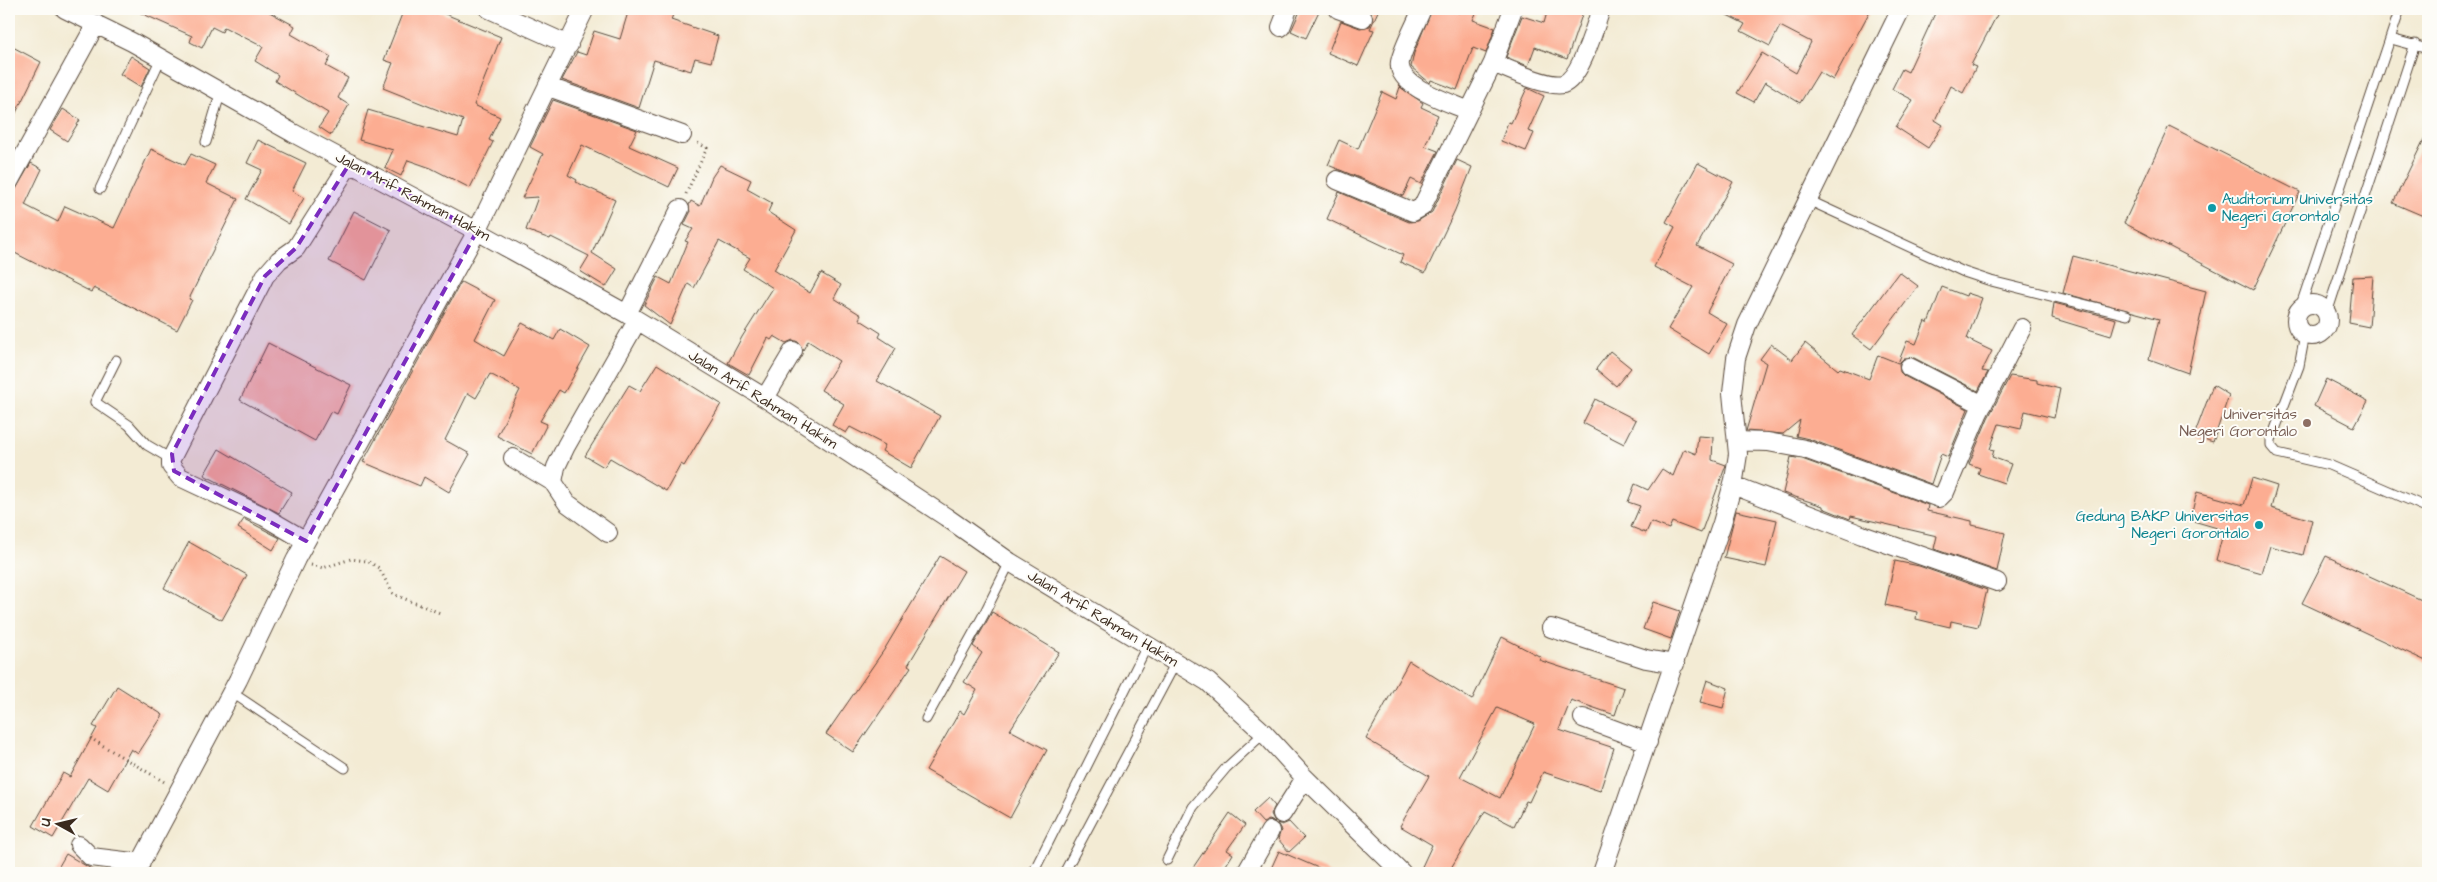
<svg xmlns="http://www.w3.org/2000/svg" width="2437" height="882" font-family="'Architects Daughter',sans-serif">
	<rect width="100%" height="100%" fill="#fdfcf7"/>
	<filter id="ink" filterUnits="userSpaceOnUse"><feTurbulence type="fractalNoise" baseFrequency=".02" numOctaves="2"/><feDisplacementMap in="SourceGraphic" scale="10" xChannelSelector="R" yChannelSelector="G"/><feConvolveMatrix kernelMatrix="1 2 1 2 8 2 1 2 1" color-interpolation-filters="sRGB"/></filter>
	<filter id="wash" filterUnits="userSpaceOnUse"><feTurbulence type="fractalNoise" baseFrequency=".0096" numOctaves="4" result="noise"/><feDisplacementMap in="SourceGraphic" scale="20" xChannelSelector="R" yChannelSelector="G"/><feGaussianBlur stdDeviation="1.12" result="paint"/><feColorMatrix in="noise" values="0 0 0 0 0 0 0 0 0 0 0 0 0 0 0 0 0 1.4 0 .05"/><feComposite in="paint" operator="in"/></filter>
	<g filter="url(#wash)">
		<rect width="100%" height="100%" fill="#f3ebd4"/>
		<g id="blocks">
			<path fill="#fcad92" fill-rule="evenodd" d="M132 9H264L295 26 291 34 331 57 326 66 348 78 338 98 349 105 331 135 319 127 328 113 275 81 278 75 255 61 263 47 224 27 222 32 212 27 202 48 190 42 192 36Z
				M404 9H433L501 37 474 105 500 117 489 140 493 142 470 188 431 168 408 160 401 176 385 168 393 150 359 140 368 110 458 137 463 120 383 88 393 63 384 60Z
				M629 9H675L671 20 718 36 711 62 695 58 691 71 654 60 639 108 562 80 577 52 586 55 594 31 620 39Z
				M1301 9H1320L1306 38 1291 31Z
				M1368 9H1379L1370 29 1374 30 1358 66 1328 53 1341 21 1360 28 1370 26 1373 17Z
				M1432 9H1449L1459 13 1461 9H1478L1473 20 1495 28 1486 53 1473 48 1457 90 1431 80 1430 83 1411 67 1414 53Z
				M1548 9H1584L1567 59 1535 47 1528 66 1506 57 1522 16 1544 23Z
				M1715 9H1871L1833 80 1819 72 1800 103 1765 82 1754 102 1737 93 1762 53 1796 73 1811 42 1780 26 1770 46 1741 31 1745 24Z
				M1937 9H2000L1971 65 1976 67 1963 93 1951 86 1935 120 1943 125 1928 148 1896 127 1913 100 1892 89 1902 69 1908 72Z
				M9 45 41 62 9 127Z
				M131 56 150 68 141 87 120 74Z
				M1400 87 1423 103 1421 107 1438 115 1425 146 1438 151 1421 184 1411 179 1403 196 1328 165 1339 140 1358 149 1382 92 1396 99Z
				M1527 88 1544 96 1528 131 1534 133 1526 151 1501 141 1508 122 1511 123Z
				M553 100 637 130 629 146 678 168 669 187 582 145 568 175 577 180 576 182 615 200 592 253 617 269 606 287 580 271 589 256 551 237 550 239 526 230 538 197 522 198 543 154 530 147Z
				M63 109 80 120 67 141 50 130Z
				M2169 126 2300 192 2253 290 2124 223Z
				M2428 131V218L2393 203Z
				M258 140 306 163 292 191 304 198 289 224 246 199 262 170 247 163Z
				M151 149 185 165 191 154 215 165 206 183 238 199 189 299 192 300 177 330 94 288 91 292 9 250V201L31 163 42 169 25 205 58 222 65 206 114 228Z
				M1457 160 1472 167 1455 210 1425 273 1400 262 1403 255 1327 219 1339 192 1409 222 1418 221 1432 212Z
				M1698 163 1733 182 1697 246 1732 264 1707 312 1727 324 1709 354 1668 329 1693 287 1654 267 1675 227 1666 222Z
				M720 165 751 180 747 189 772 203 768 212 796 230 774 270 810 293 821 273 841 285 834 298 861 315 859 319 881 333 879 337 896 348 877 381 940 416 911 468 882 451 885 445 850 427 846 433 832 425 844 404 821 390 839 361 808 341 803 350 798 342 793 340 786 343 774 336 771 340 768 338 749 375 728 363 742 337 773 288 743 269 750 258 719 241 694 288 688 284 670 325 644 305 658 277 671 284 688 242 685 241 693 229 684 225 690 213 689 205 691 201 700 206 712 177Z
				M354 211 391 230 366 280 329 261Z
				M2073 256 2206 291 2188 373 2149 359 2159 319 2063 293Z
				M1899 272 1918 286 1871 349 1852 335Z
				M2373 276 2369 327 2349 323 2353 277Z
				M461 282 495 300 475 339 504 356 522 323 554 340 560 329 590 347 564 393 559 390 540 421 547 424 532 454 497 436 520 390 490 374 476 398 468 393 445 440 470 454 449 492 424 477 420 486 363 462Z
				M1942 287 1966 296 1967 293 1982 298 1967 339 1992 351 1982 371 1988 372 1978 391 1914 358H1904L1899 363 1900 372 1904 376 1968 409 1948 457 1941 454 1931 484 1809 439 1796 436 1800 420 1783 434 1746 431 1766 363 1760 359 1771 344 1792 360 1805 343 1838 370 1840 368 1869 379 1878 355 1898 363 1907 341 1916 344 1925 321 1928 323Z
				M2054 303 2116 319 2111 336 2052 318Z
				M268 343 351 385 337 414 331 411 315 441 240 400Z
				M1610 351 1631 368 1616 386 1596 369Z
				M657 364 721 404 684 466 681 464 666 491 610 458 604 467 585 456 629 385 640 391Z
				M2010 376 2037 380V383L2060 389 2054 418 2025 411 2021 429 1999 424 1990 449 1994 450 1992 457 2011 464 2004 483 1978 474 1980 468 1969 464 1988 418Z
				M2326 379 2368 401 2354 427 2314 406Z
				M2213 385 2229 395 2213 442 2194 436Z
				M1595 399 1636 420 1624 444 1583 423Z
				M1698 436 1713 437 1712 460 1726 465 1701 533 1672 522 1669 529 1651 522 1646 533 1631 527 1640 506 1628 502 1635 484 1648 490 1662 469 1673 476 1684 449 1696 454Z
				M219 449 292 492 279 513 204 475Z
				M1791 457 1802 459 1928 505 1927 511 1972 521V525L2005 533 1997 571 1934 549 1937 536 1851 516 1850 519 1823 508V506L1783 493Z
				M2252 478 2277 486 2271 508 2312 520 2303 555 2270 546 2262 573 2216 560 2224 530 2190 520 2197 492 2244 505Z
				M1736 511 1777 520 1766 567 1724 558Z
				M244 519 280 538 273 550 238 528Z
				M189 542 247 575 222 620 164 588Z
				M940 556 964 571 908 665 911 667 853 752 826 734 884 650Z
				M2326 556 2428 603V662L2302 603Z
				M1895 561 1919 566 1987 590 1978 627 1951 621 1950 627 1916 619 1917 612 1885 605Z
				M1653 602 1680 611 1671 639 1643 629Z
				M992 612 1059 652 1010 730 1047 750 1010 818 926 770 960 711 964 714 977 690 964 682 982 653 973 646Z
				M1502 637 1541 657 1539 660 1624 688 1615 715 1571 700 1559 730 1614 748 1600 791 1543 772 1529 802 1526 801 1514 826 1485 811 1448 873H1419L1432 845 1400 826 1429 776 1366 739 1409 661 1472 700ZM1497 708 1535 724 1500 798 1460 777Z
				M1707 680 1728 688 1723 708 1700 702Z
				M117 686 163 715 138 754 131 749 108 790 88 778 53 838 33 826 63 773 70 777 97 728 93 726Z
				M1268 798 1275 806 1271 814 1275 822 1269 820 1263 823 1253 812Z
				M1230 813 1245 825 1227 850 1233 854 1221 873H1200L1192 869Z
				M1289 822 1304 838 1289 852 1278 839 1281 830 1277 823 1282 825Z
				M1279 851 1330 873H1269Z
				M66 854 98 873H55Z"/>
		</g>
	</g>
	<g filter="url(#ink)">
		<use href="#blocks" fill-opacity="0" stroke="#574739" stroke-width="1"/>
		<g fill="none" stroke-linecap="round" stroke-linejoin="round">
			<defs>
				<path id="service" d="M2391 39 2428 49
					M206 142 221 91
					M100 189 161 58
					M1808 200 1964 272 1991 281 2127 315
					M2300 308 2400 9
					M2327 313 2415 44
					M2305 334 2299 366 2271 440V446L2277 453 2329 465 2428 508
					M116 360 95 402 129 425 147 445 171 459
					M231 692 345 768
					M926 719 984 614 1010 562
					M1167 860 1193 807 1226 768 1264 733
					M1033 873 1148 644
					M1064 873 1176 662"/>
				<path id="minor" d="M65 9 132 42 293 133 477 231 627 314 765 398 946 517 1010 562 1208 682 1264 733 1305 778 1402 873
					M489 9 569 45
					M1338 9 1363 18
					M1422 9C1416 24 1403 47 1400 62 1396 87 1450 102 1469 111
					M1281 27 1288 9
					M1493 63C1508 69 1548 88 1563 84 1581 78 1595 26 1601 9
					M549 87 682 135
					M1337 180 1413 212 1422 207 1493 63 1513 9
					M9 182 96 24
					M2296 320a16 16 0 1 1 32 0a16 16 0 1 1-32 0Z
					M627 314 680 209
					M1909 367 1983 405
					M765 398 793 351
					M1737 441 1768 442 1805 449 1939 498 1945 492 1978 414 2022 328
					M513 458 553 482
					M1733 485 1862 535 1997 582
					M608 533 567 503 553 482 556 467 566 446 637 321
					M306 541 265 517 180 477 171 466V459L265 276 279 260 296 248 350 163
					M1551 628 1646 659 1675 664
					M1583 718 1648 742
					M1282 814 1305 778
					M79 845 91 857 141 863
					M135 873 238 680 296 559 477 231 585 9
					M1246 873 1270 831
					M1602 873 1722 523 1734 480 1738 454 1732 393 1736 358 1747 325 1901 9"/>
			</defs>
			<use href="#service" stroke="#574739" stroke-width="11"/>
			<use href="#minor" stroke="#574739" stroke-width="20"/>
			<path stroke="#574739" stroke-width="3" stroke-dasharray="1 4" stroke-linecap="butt" d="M686 194 707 148 696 142
				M311 565 323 568 351 559 367 561 379 568 393 594 440 613
				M90 738 166 783"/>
			<use href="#service" stroke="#fff" stroke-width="9"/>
			<use href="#minor" stroke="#fff" stroke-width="18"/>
		</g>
	</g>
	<path fill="#7b2cbf" fill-opacity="0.2" stroke="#7b2cbf" stroke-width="4" stroke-dasharray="10 6" stroke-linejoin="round" d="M350 163 477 231 306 541 174 471 172 454 265 276 296 248Z"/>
	<g fill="#0f9aa8" stroke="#fdfcf7" stroke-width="2">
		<circle cx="2212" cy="208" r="5"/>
		<circle cx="2259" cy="525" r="5"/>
	</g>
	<circle fill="#8d6e63" stroke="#fdfcf7" stroke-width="2" cx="2307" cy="423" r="5"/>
	<g text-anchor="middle" stroke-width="4" stroke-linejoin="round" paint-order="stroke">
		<g font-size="15" fill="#3b2a1e" stroke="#fdfcf7">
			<text transform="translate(413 196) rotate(28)" y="5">Jalan Arif Rahman Hakim</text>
			<text transform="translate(763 399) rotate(32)" y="5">Jalan Arif Rahman Hakim</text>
			<text transform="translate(1103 618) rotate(31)" y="5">Jalan Arif Rahman Hakim</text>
		</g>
		<g font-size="15" fill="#0d838f" stroke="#fdfcf7" text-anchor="start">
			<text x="2222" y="204">Auditorium Universitas<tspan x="2222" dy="17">Negeri Gorontalo</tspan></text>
			<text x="2249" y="521" text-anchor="end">Gedung BAKP Universitas<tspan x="2249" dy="17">Negeri Gorontalo</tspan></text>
		</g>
		<g font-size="15" fill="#785e54" stroke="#fdfcf7" text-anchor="end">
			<text x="2297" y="419">Universitas<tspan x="2297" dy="17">Negeri Gorontalo</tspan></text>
		</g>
	</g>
	<rect width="2437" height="882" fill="none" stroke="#fdfcf7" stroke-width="30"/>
	<g transform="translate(58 824) rotate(278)" stroke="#fdfcf7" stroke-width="4" paint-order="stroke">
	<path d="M0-4L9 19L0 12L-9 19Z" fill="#3b2a1e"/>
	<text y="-8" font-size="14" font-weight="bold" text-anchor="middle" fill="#3b2a1e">U</text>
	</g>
</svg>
